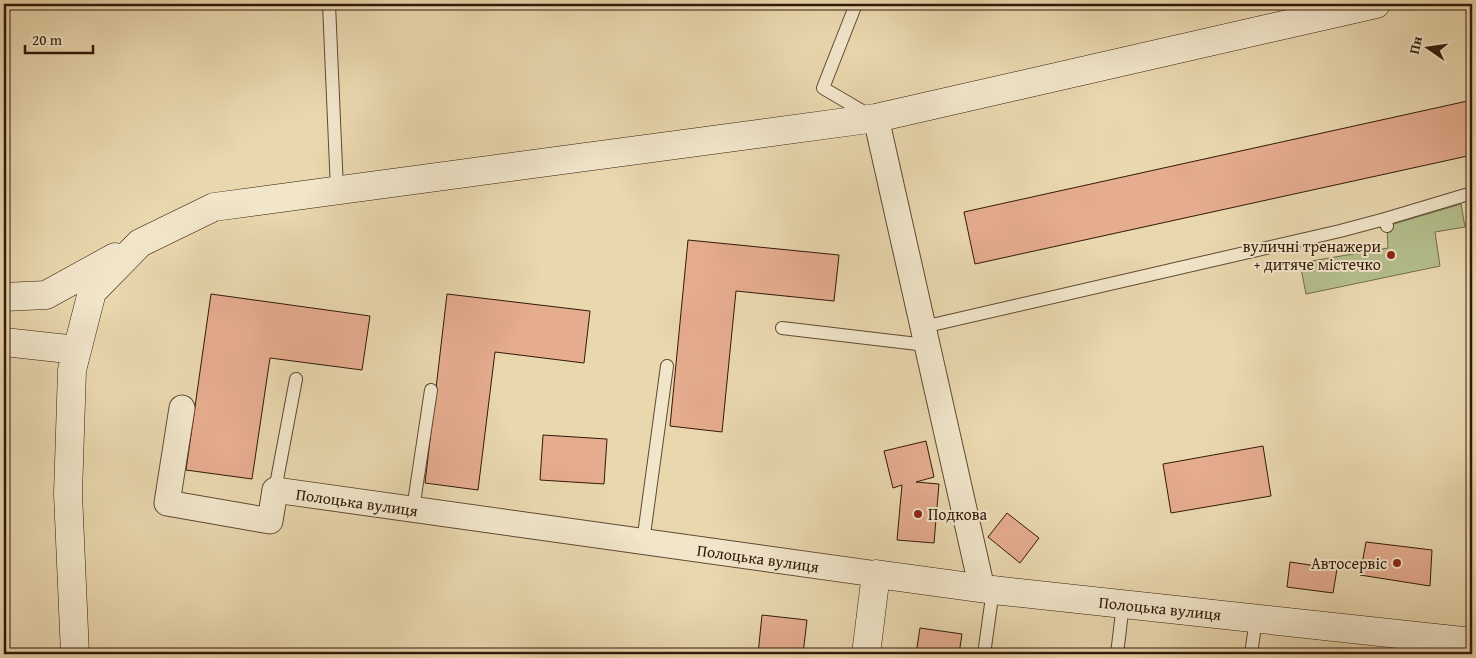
<svg xmlns="http://www.w3.org/2000/svg" width="1476" height="658" font-family="'Gentium Book Plus',serif">
	<rect width="100%" height="100%" fill="#e9d7ae"/>
	<filter id="stains"><feTurbulence type="fractalNoise" baseFrequency=".004" numOctaves="4"/><feColorMatrix values="0 0 0 0 .2 0 0 0 0 .09 0 0 0 0 .02 0 0 0 .5 -.17"/></filter>
	<radialGradient id="worn" r=".72"><stop offset=".6" stop-color="#630" stop-opacity="0"/><stop offset="1" stop-color="#630" stop-opacity=".3"/></radialGradient>
	<path fill="#b4bf8c" stroke="#736c4a" d="M1461 204 1465 227 1435 232 1440 266 1306 294 1300 263 1388 248 1387 226Z"/>
	<path fill="#e5ac8e" stroke="#321908" d="M1472 100V155L975 264 964 212Z
		M688 240 839 255 834 301 736 291 722 432 670 426Z
		M211 294 370 316 362 370 270 358 252 479 186 470Z
		M447 294 590 311 584 363 495 352 478 490 425 483Z
		M543 435 607 439 604 484 540 480Z
		M926 441 934 477 916 482 939 484 934 543 897 540 902 485 893 488 884 451Z
		M1263 446 1271 496 1171 513 1163 464Z
		M1007 513 1039 538 1020 563 988 537Z
		M1366 542 1432 550 1430 586 1360 575Z
		M1290 562 1337 569 1333 593 1287 587Z
		M762 615 807 620 803 654H758Z
		M920 628 962 634 959 654H916Z"/>
	<g fill="none" stroke-linecap="round" stroke-linejoin="round">
		<defs>
			<path id="lane" d="M329 4 337 190
				M856 4 823 88 869 115
				M1385 219 1472 193
				M923 327 1340 231 1385 219 1387 226
				M782 328 926 345
				M275 490 296 379
				M413 509 431 390
				M643 542 667 366
				M984 654 993 590
				M1117 654 1123 604
				M1251 654 1256 619
				M1401 654 1404 635"/>
			<path id="street" d="M876 118 982 589
				M182 408 167 503 270 521 275 490 876 574"/>
			<path id="secondary" d="M4 297 46 295 115 257
				M4 342 77 350
				M75 654 68 494 72 370 92 292 140 243 214 207 876 118 1376 4
				M866 654 876 574 993 590 1472 642"/>
		</defs>
		<use href="#lane" stroke="#604832" stroke-width="14"/>
		<use href="#street" stroke="#604832" stroke-width="27"/>
		<use href="#secondary" stroke="#321908" stroke-width="29"/>
		<use href="#lane" stroke="#f1e5ca" stroke-width="12"/>
		<use href="#street" stroke="#f1e5ca" stroke-width="25"/>
		<use href="#secondary" stroke="#f1e5ca" stroke-width="28"/>
	</g>
	<g fill="#8f2418" stroke="#f1e5ca" stroke-width="2">
		<circle cx="1391" cy="255" r="5"/>
		<circle cx="918" cy="514" r="5"/>
		<circle cx="1397" cy="563" r="5"/>
	</g>
	<g text-anchor="middle" stroke-width="4" stroke-linejoin="round" paint-order="stroke">
		<g font-size="16" fill="#321908" stroke="#f1e5ca" text-anchor="end">
			<text x="1381" y="252">вуличні тренажери<tspan x="1381" dy="18">+ дитяче містечко</tspan></text>
			<text x="928" y="520" text-anchor="start">Подкова</text>
			<text x="1387" y="569">Автосервіс</text>
		</g>
		<g font-size="16" fill="#321908" stroke="#f1e5ca">
			<text transform="translate(357 502) rotate(8)" y="6">Полоцька вулиця</text>
			<text transform="translate(758 558) rotate(8)" y="6">Полоцька вулиця</text>
			<text transform="translate(1160 608) rotate(6)" y="6">Полоцька вулиця</text>
		</g>
	</g>
	<rect width="1476" height="658" fill="none" stroke="#e9d7ae" stroke-width="20"/>
	<rect x="5" y="5" width="1466" height="648" fill="none" stroke="#321908" stroke-width="2.5"/>
	<rect x="10" y="10" width="1456" height="638" fill="none" stroke="#321908"/>
	<g transform="translate(1428 48) rotate(283)" stroke="#f1e5ca" stroke-width="4" paint-order="stroke">
	<path d="M0-4L9 19L0 12L-9 19Z" fill="#321908"/>
	<text y="-8" font-size="14" font-weight="bold" text-anchor="middle" fill="#321908">Пн</text>
	</g>
	<path d="M25 45v8h68v-8" fill="none" stroke="#321908" stroke-width="2.5"/>
	<text x="32" y="45" font-size="15" fill="#321908" stroke="#f1e5ca" stroke-width="4" paint-order="stroke">20 m</text>
	<rect width="100%" height="100%" filter="url(#stains)"/>
	<rect width="100%" height="100%" fill="url(#worn)"/>
</svg>
